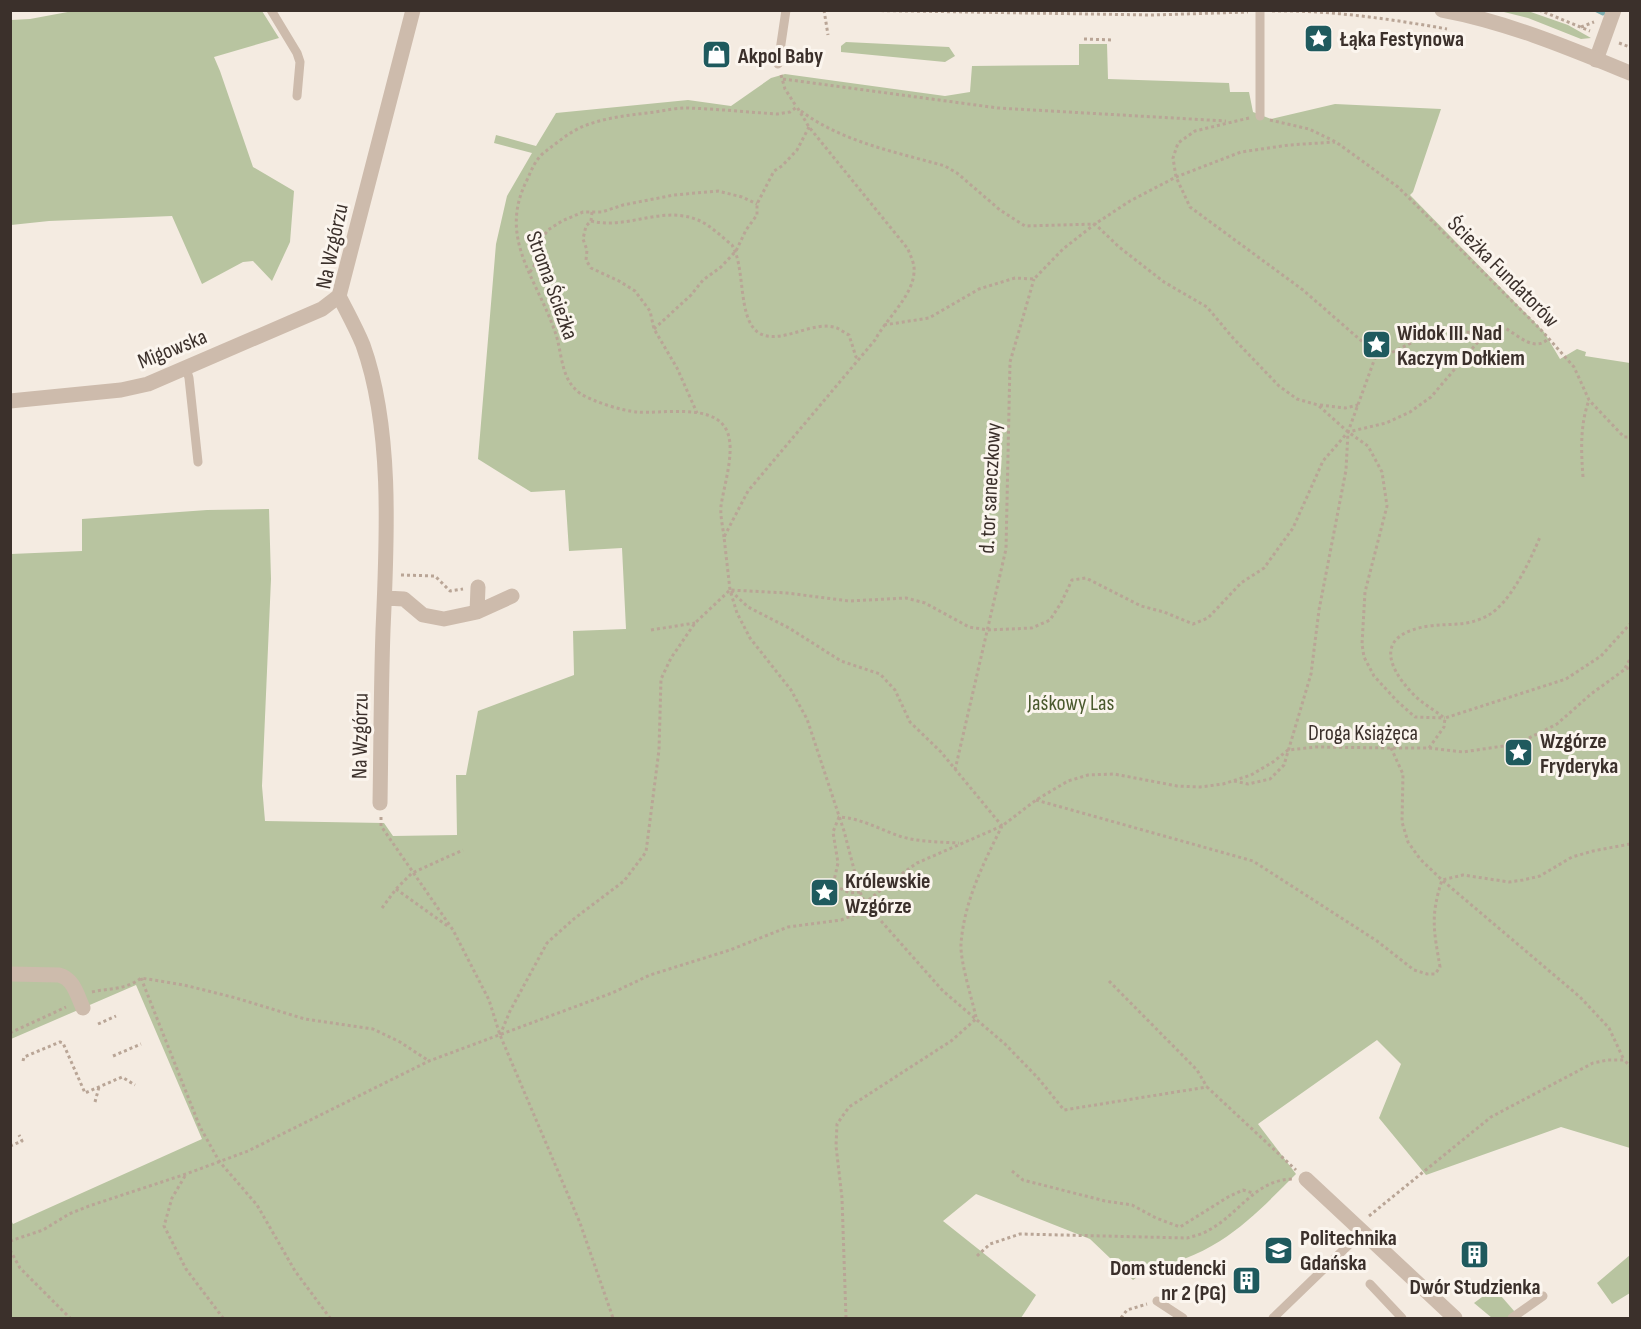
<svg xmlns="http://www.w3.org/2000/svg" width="1641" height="1329" font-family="'Sofia Sans Condensed',sans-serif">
	<rect width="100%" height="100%" fill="#f4ebe1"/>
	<path fill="#b8c4a0" d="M73 11H262L279 38 214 57 220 71 253 167 294 191 290 242 272 281 253 261 243 262 202 284 172 216 49 221 11 225V20L30 19Z
		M1500 11H1528L1568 25 1591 38 1581 39 1528 18Z
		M846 42 949 47 955 56 945 62 841 52V46Z
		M1079 44H1107L1108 79 1229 83 1230 92H1249L1253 112 1271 119 1335 104 1441 109 1413 192 1410 195 1544 332 1560 359 1577 349 1586 352 1585 356 1630 363V1148L1561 1127 1426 1175 1379 1118 1401 1064 1377 1040 1258 1124 1296 1174C1273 1197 1248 1223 1220 1241 1195 1257 1168 1265 1140 1275L1133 1280 1090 1239 976 1194 943 1221 1036 1295 1021 1318H11L10 1218 13 1224 202 1139 136 985 11 1039V554L82 551V519L207 510 269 509 271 579 262 786 265 821 384 823 393 836 457 835 456 775H466L478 711 574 675 573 631 626 629 622 548 569 551 565 490 531 492 478 459 496 244 507 196 532 153 494 143 496 135 536 146 556 113 688 100 731 106 771 78 785 74 945 96 970 92 972 66 1079 65Z
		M1630 1255V1293L1612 1304 1597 1283Z
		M1494 1288 1515 1312 1507 1318H1492L1474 1303Z"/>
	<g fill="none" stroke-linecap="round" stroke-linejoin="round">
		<path stroke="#7fb0b2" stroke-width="5" d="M1597 10 1603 13"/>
		<path stroke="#b9a596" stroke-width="3" stroke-dasharray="3 3" stroke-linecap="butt" d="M824 10 828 35
			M845 10 1152 15 1248 12
			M1539 10 1590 31
			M1272 11C1331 10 1390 19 1447 29
			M1581 27 1594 22
			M1084 39 1114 40
			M1619 43 1630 47
			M781 75 785 89 796 106
			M783 79 998 108 1226 121
			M801 111C842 142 896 152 945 166L957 173 1000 210 1025 226 1095 224 1119 247 1164 282 1207 307 1233 338 1279 386 1297 399 1318 405 1348 432 1368 446 1382 472 1387 506 1365 592 1362 644 1364 657 1374 676 1397 701 1415 717 1445 718
			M1249 118 1195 131 1178 143 1173 158 1176 177 1190 207 1303 290 1365 344 1375 358
			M1270 120 1309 129 1336 142 1398 187 1542 331 1574 367 1589 400 1624 437H1630
			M592 212 591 221 586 226 583 239 587 250 586 260 591 268 619 281 635 291 650 311 654 329 677 368 697 413
			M591 221C627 230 662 205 698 220 710 225 722 237 732 245 746 268 737 319 759 333 780 346 814 319 837 328 841 330 845 333 849 335L856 357 859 359
			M530 272 539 258 540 241 548 230 562 221 583 212H602L623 205 674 195 718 191 742 197 757 204
			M884 325 929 318 979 289 1015 278 1034 279 1063 249 1095 224 1130 201 1176 177 1241 152 1289 145 1335 142
			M654 329 691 295 703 280 721 267 736 251 746 230 757 215V204L774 171 782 166 797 150 809 127
			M1375 358C1391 355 1404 345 1419 340 1441 332 1465 332 1489 332
			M1320 405 1345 408 1358 405
			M1583 477C1581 450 1580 425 1589 400
			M724 537C723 527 720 516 721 506 724 484 738 444 724 426 708 404 661 414 637 412 623 411 594 402 581 394 559 379 563 351 554 329 535 276 498 237 527 180 532 169 536 158 546 151 558 142 571 131 584 126 607 117 631 115 655 112 666 110 677 108 687 108 717 109 747 112 777 114L790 112 797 107 809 127 908 249C910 255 915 264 914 271 914 295 886 319 875 340L748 491 724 537 730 590 737 613 750 638 791 690 807 719 844 831 860 892 865 903 943 991 1005 1044 1038 1078 1064 1110 1207 1087 1296 1170
			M401 575 435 576 450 591 463 589
			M731 591 748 607 789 628 841 661 880 674 895 690 910 722 941 752 1002 826
			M651 630 695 623
			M1625 668 1630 659
			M1443 717C1434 710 1422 703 1414 695 1384 664 1377 634 1429 626 1450 623 1466 627 1487 616 1510 604 1530 561 1540 537
			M1391 748 1403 774 1402 822 1408 842 1420 859 1442 880 1580 997 1609 1028 1624 1060
			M1429 748 1444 727 1445 718 1566 679 1601 656 1630 624
			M955 770 1006 549 1010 362 1034 279
			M1234 781 1248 784 1270 779 1284 765 1311 674 1319 610 1346 470 1348 432 1375 358
			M1036 800 1253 861 1377 941 1414 970 1427 974H1435L1440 967C1434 931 1430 917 1442 880L1463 875 1509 882 1523 880 1540 876 1572 857 1593 851 1630 844
			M381 817V826L453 930 489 1000 500 1035 580 1223 613 1318
			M396 889 449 927
			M860 892 850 893 833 885 838 863 833 832 839 817C861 818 881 830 902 837 921 842 940 842 959 843
			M823 893 819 891 817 896 821 900H827L830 897 833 885
			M382 908 396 889 412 873 463 850
			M141 978 200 1127 219 1161 257 1205 295 1271 330 1318
			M1109 981 1197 1070 1207 1087
			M92 992C109 988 126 990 141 978L184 985 236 998 305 1019 373 1029 400 1042 429 1061
			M976 1017C972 999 960 961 961 944 964 902 983 864 1002 826
			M98 1024 116 1016
			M10 1033 66 1007
			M500 1035 510 1011 547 943 575 918 624 881 646 852 659 750 661 679 671 658 695 623 730 590 787 593 849 601 906 598 925 603 969 627 988 630 1032 628 1050 620 1061 603 1072 580 1086 578 1141 606 1164 612 1193 624 1208 618 1241 583 1264 568 1293 528 1323 461 1348 432 1386 423 1410 412 1431 397 1477 343 1490 332 1505 328C1519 336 1534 352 1548 339
			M113 1056 141 1044
			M23 1061 24 1057 60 1042 63 1043 85 1093 122 1077 135 1085
			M95 1102 99 1087
			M10 1146 22 1141 19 1135
			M1012 1171 1023 1180 1105 1201 1132 1205 1156 1218 1180 1227 1228 1197 1243 1190 1253 1193
			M185 1176 172 1198 164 1226 186 1269 223 1318
			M1369 1216 1491 1117 1593 1063 1608 1060H1624L1630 1066
			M10 1241 43 1230 69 1214 89 1206 186 1174 248 1151 429 1061 612 993 650 975 730 950 788 927 841 920 857 914 865 903 893 880 917 863 1002 826 1036 800 1068 781 1088 775 1114 774 1177 786 1200 787 1223 784 1251 775 1273 762 1288 750 1316 747 1391 748H1429L1463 752 1517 744 1557 724 1591 694 1624 670 1630 667
			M10 1250 20 1268 70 1318
			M977 1256 990 1244 1020 1234 1187 1238C1194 1236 1203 1234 1209 1230 1239 1214 1255 1180 1292 1179
			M846 1318 842 1198 836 1146 837 1124 849 1107 951 1041 976 1019
			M1121 1318 1127 1310 1147 1304"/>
		<path stroke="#cdbbac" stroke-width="9" d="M271 10 297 53 300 62 297 96
			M778 64 786 10
			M1260 116V10
			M186 368 189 378 198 462
			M1370 1284 1402 1318
			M1157 1301 1183 1318
			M1273 1318 1362 1232
			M1512 1318 1543 1296"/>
		<path stroke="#cdbbac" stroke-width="15" d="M1596 60 1614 10
			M10 401 121 390 148 384 322 309 339 296
			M385 598 404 599 423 615 444 619 477 612 512 596
			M477 612 478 587
			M380 803C381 745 381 688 383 630 387 541 393 429 363 345 356 328 347 312 339 296L413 10
			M10 974 59 975C74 979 77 995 83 1008
			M1306 1179 1455 1318"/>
		<path stroke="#cdbbac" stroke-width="15" d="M1442 10C1507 22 1569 48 1630 73"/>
	</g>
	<defs>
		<symbol id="sight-square" viewBox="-11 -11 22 22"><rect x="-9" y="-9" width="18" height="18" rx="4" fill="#1f5a5e" stroke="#fbf5ee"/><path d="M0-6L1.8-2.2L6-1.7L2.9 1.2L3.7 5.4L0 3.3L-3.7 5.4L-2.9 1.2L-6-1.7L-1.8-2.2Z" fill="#fff"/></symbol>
		<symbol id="shop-square" viewBox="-11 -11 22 22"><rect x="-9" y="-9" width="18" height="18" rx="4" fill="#1f5a5e" stroke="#fbf5ee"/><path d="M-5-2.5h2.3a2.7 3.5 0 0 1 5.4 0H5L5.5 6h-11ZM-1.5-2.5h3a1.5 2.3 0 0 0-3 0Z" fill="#fff"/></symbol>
		<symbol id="university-square" viewBox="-11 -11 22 22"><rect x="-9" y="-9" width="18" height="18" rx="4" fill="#1f5a5e" stroke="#fbf5ee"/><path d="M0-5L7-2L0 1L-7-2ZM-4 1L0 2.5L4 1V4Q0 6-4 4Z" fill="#fff"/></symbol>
		<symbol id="building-square" viewBox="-11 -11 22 22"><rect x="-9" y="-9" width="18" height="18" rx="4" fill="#1f5a5e" stroke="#fbf5ee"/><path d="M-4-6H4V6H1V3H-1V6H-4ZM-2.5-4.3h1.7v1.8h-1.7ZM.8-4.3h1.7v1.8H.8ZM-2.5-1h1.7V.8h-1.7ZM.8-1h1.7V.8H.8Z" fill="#fff"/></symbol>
	</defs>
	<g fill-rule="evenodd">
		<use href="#sight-square" x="1302" y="22" width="33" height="33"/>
		<use href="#shop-square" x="700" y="38" width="33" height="33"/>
		<use href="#sight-square" x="1360" y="328" width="33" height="33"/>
		<use href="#sight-square" x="1502" y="736" width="33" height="33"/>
		<use href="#sight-square" x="808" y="876" width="33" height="33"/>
		<use href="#university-square" x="1262" y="1234" width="33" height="33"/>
		<use href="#building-square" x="1458" y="1238" width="33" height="33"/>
		<use href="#building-square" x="1230" y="1264" width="33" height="33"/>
	</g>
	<g text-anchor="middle" stroke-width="6" stroke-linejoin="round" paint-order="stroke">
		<g font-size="22" font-weight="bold" fill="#3b302b" stroke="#fbf5ee" text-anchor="start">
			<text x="1340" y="46">Łąka Festynowa</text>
			<text x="738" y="63">Akpol Baby</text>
			<text x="1397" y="340">Widok III. Nad<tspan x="1397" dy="25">Kaczym Dołkiem</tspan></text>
			<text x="1540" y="748">Wzgórze<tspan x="1540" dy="25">Fryderyka</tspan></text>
			<text x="845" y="888">Królewskie<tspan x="845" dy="25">Wzgórze</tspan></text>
			<text x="1300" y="1245">Politechnika<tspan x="1300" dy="25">Gdańska</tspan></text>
			<text x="1226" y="1275" text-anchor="end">Dom studencki<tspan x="1226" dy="25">nr 2 (PG)</tspan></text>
			<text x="1475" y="1294" text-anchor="middle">Dwór Studzienka</text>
		</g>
		<g font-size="22" fill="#3b302b" stroke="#fbf5ee">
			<text transform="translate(331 246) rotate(-78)" y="8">Na Wzgórzu</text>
			<text transform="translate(1504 271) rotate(45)" y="8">Ścieżka Fundatorów</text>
			<text transform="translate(553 285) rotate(70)" y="8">Stroma Ścieżka</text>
			<text transform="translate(172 348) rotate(-22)" y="8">Migowska</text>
			<text transform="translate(989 488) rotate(-87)" y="8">d. tor saneczkowy</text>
			<text x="1363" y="740">Droga Książęca</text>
			<text transform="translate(359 736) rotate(-89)" y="8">Na Wzgórzu</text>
		</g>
		<g font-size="22" fill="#4a5a2e" stroke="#fbf5ee">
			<text x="1071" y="710">Jaśkowy Las</text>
		</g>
	</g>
	<rect width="1641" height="1329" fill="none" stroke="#3b302b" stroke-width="24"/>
</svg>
